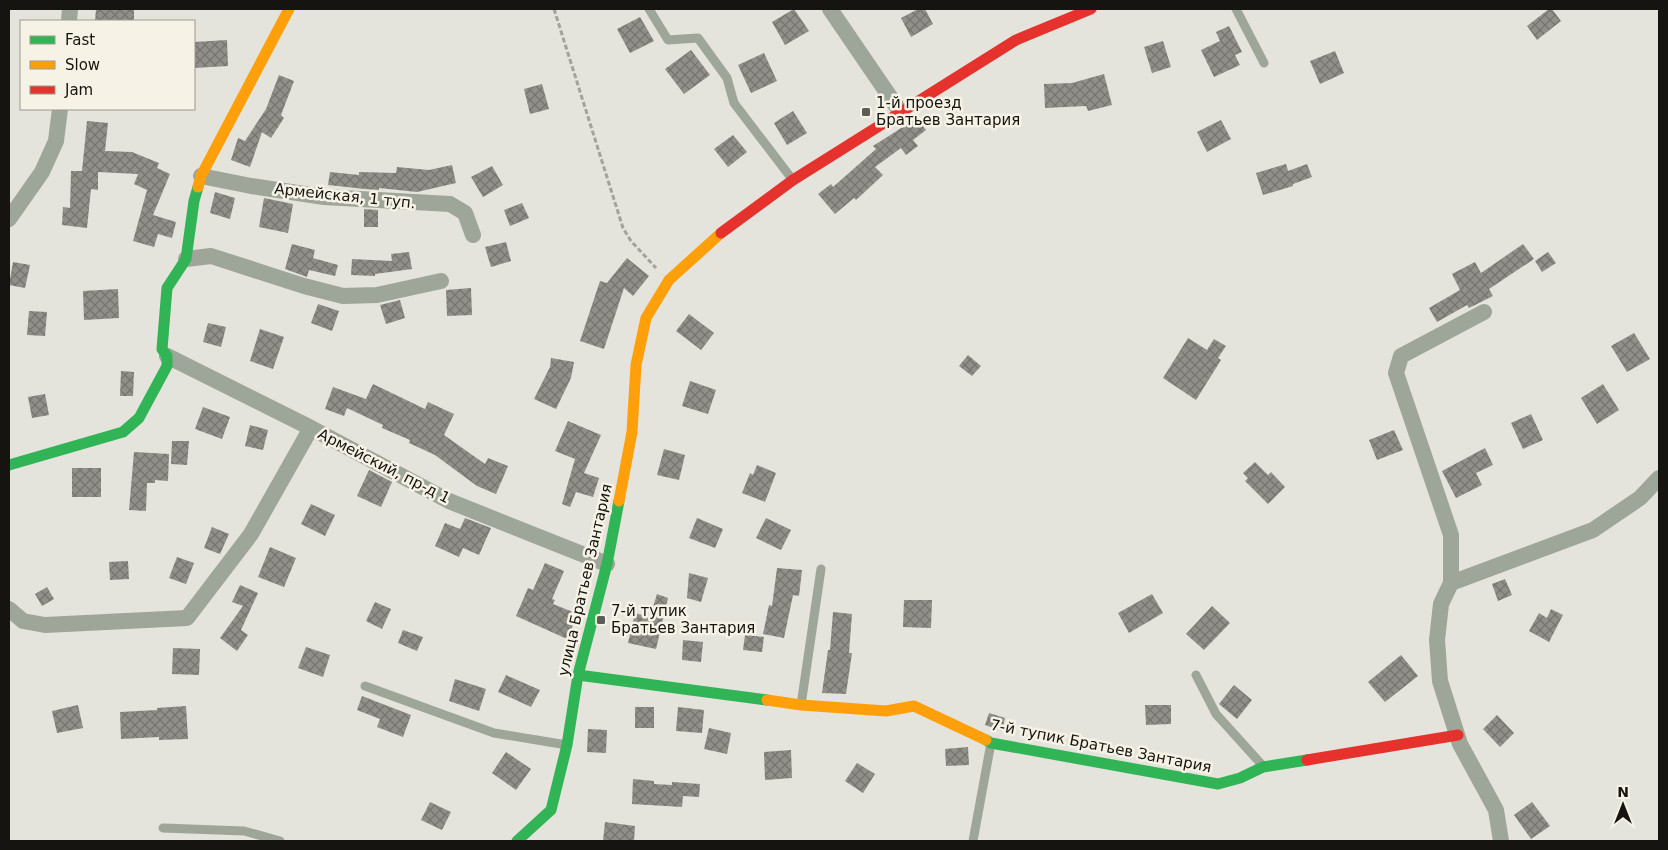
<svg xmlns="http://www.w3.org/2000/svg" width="1668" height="850" font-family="'DejaVu Sans',sans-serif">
	<defs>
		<pattern id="building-cross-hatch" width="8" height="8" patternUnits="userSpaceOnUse" patternTransform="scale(1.25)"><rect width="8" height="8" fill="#908f8a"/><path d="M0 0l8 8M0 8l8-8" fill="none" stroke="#75746f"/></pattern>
	</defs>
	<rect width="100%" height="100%" fill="#e4e3dc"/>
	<path fill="url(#building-cross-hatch)" d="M96 9H134V21H95Z
		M794 9 809 31 785 45 772 22Z
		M918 9H925L933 24 911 37 901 18Z
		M1549 9H1552L1561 21 1537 40 1527 26Z
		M640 17 654 41 630 53 617 29Z
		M1229 26 1242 52 1235 55 1240 65 1214 77 1201 50 1220 41 1216 32Z
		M227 40 228 66 194 68V42Z
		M1163 41 1171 67 1152 73 1144 47Z
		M691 50 710 75 684 94 665 69Z
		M1335 51 1344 73 1320 84 1310 61Z
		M764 53 777 81 751 93 738 65Z
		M1104 74 1112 105 1088 111 1086 106 1045 108 1044 84 1072 83Z
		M279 75 294 81 281 115 284 118 271 138 262 132 250 167 231 160 238 138 245 141 266 109Z
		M542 84 549 109 530 114 524 89Z
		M793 111 807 133 787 145 774 123Z
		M917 118 926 130 913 140 918 146 906 155 901 148 875 167 883 175 856 200 854 198 835 214 818 194 831 184 833 187 876 149 873 146Z
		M1221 120 1231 139 1207 152 1197 132Z
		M87 121 108 123 105 151 132 152 159 163 157 168 170 174 153 215 176 222 172 238 158 234 154 247 133 241 147 190 134 184 138 174 98 172V190L91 189 87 228 62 225 63 207 70 208 71 171H82Z
		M733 135 747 152 728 167 714 149Z
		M1286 164 1288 171 1307 164 1312 177 1293 184V186L1263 195 1256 173Z
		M452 165 456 183 417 192 379 188V190L365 189 328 185 330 172 359 175V172L396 173 397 167 429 170Z
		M492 166 503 185 483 197 471 177Z
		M215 192 235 198 230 219 210 213Z
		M264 198 293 204 288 233 259 227Z
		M522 203 529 218 510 226 504 210Z
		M364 209 378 210V227H364Z
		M506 242 511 261 491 267 485 247Z
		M292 244 315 250 313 258 338 265 335 276 309 270 307 277 285 269Z
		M1523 244 1534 259 1489 289 1493 296 1469 308 1467 305 1437 322 1429 308 1460 290 1452 274 1475 262 1481 273Z
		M409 252 412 269 375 274V276L351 275 352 259 392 261 391 254Z
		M1548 252 1556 263 1542 272 1535 261Z
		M627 258 649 276 633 296 624 288 604 349 580 341 600 281 607 283Z
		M13 262 30 265 25 288 9 285Z
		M471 288 472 315 447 316 446 290Z
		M118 289 119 318 84 320 83 291Z
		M400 300 405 318 386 324 380 305Z
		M318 304 339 311 332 331 311 323Z
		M29 311 47 312 45 336 27 335Z
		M689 314 714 333 701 350 676 331Z
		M208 323 226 327 221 347 203 342Z
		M260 329 284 337 273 369 250 361Z
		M1634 333 1650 359 1627 372 1611 346Z
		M1188 338 1207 350 1214 339 1226 346 1218 358 1221 360 1196 400 1163 378Z
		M968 355 981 366 972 376 959 366Z
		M551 358 574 362 571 378 556 409 534 399 550 367Z
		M121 371 134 372 133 396H120Z
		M690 381 716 390 708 414 682 406Z
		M373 384 425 409 428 402 454 414 444 435 485 464 488 458 508 466 496 494 477 486 435 455 409 443 410 440 382 428 383 425 347 408 344 416 325 409 333 387 366 399Z
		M1603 384 1619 410 1597 424 1581 398Z
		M45 394 49 415 32 418 28 397Z
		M203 407 230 417 222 439 195 429Z
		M1531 414 1543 440 1523 449 1511 423Z
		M568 421 601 435 584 473 599 478 593 497 576 492 570 507 562 504 575 459 555 451Z
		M250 425 268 430 263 450 245 446Z
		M1394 430 1403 450 1377 460 1369 440Z
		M172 441H189L187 465 171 464Z
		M1485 448 1493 465 1476 473 1482 485 1456 498 1442 471Z
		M664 449 685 455 679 480 657 475Z
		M134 452 169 454 168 481 155 480V483H147L146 511 129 510Z
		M1255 462 1268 475 1271 472 1285 487 1268 504 1245 481 1248 478 1243 473Z
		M757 465 776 473 765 502 742 493 750 473 753 475Z
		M72 468H101V497H72Z
		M369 470 392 482 381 507 357 496Z
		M311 504 335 515 325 536 301 524Z
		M465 518 491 528 479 555 463 548 459 557 435 546 445 523 460 529Z
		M697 518 723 529 715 548 689 538Z
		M766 518 791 530 781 550 756 538Z
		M212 527 229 534 220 554 204 548Z
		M270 547 296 558 284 587 258 577Z
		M177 557 194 563 186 584 169 578Z
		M128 561 129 579 110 580 109 562Z
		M545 563 564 571 552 599 555 600 553 604 578 614 567 639 516 616 528 588 533 590Z
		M777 568 802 570 799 596 793 595 784 638 763 634 769 605 772 606Z
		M689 573 708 578 701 602 687 598Z
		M1505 579 1512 595 1498 601 1492 584Z
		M240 585 258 593 241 630 248 635 237 651 220 638 243 606 232 602Z
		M47 587 54 599 42 606 35 594Z
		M657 594 668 598 656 649 628 643 635 613 650 617Z
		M1152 594 1163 613 1129 633 1118 613Z
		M904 600H932L931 628 903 627Z
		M375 602 391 609 382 629 366 621Z
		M1212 606 1230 623 1204 650 1186 634Z
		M1551 609 1563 615 1549 642 1529 631 1539 613 1547 618Z
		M833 612 852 614 849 653H852L846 694 822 693 828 650H830Z
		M403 630 423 637 417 651 398 643Z
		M745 635 764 637 762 652 743 650Z
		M683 640 703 642 701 662 682 660Z
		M306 647 330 655 323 677 298 668Z
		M173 648 200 649 199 675 172 674Z
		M1401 655 1418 676 1385 702 1368 682Z
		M506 675 540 690 531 707 498 692Z
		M455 679 486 689 479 711 449 701Z
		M1234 685 1252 700 1237 719 1219 704Z
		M362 696 411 715 403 737 377 727 380 719 357 710Z
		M78 705 83 728 57 733 52 711Z
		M1145 705H1171V724L1146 725Z
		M186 706 188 739 159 740V737L121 739 120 712 157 710V708Z
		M635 707H654V728H635Z
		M678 707 704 710 702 733 676 731Z
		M989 713 1005 718 1002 731 985 725Z
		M1497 715 1514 733 1500 747 1483 729Z
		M709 728 731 733 727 754 704 749Z
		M588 729 607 730 606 753 587 752Z
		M968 747 969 765 946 766 945 749Z
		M791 750 792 778 765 780 764 752Z
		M506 752 531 769 516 790 492 773Z
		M857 763 875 774 863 793 845 781Z
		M633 779 654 781V784L672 785V782L700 784 699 797 683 796 682 807 632 804Z
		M430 802 451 812 442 830 421 820Z
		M1532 802 1550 826 1531 839 1514 815Z
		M605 822 635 826 634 841H603Z"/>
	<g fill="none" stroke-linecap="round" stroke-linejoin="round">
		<path stroke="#a0a49b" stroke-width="3" stroke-dasharray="5 2.5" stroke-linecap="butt" d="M554 9 623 228 631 241 656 268"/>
		<path stroke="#9ea599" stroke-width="9" d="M649 9 668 40 698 38 727 78 734 103 792 179
			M1236 9 1264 63
			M1196 675 1216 714 1263 766
			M365 686 494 733 567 745
			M801 705 821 569
			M163 828 244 831 280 841
			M973 841 991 743"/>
		<path stroke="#9ea599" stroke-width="16" d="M830 9 901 113
			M69 21 70 9
			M201 176 251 186 324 197 450 204 465 213 473 235
			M9 219 42 172 56 141 60 109
			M186 259 211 256 304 286 343 296 377 295 441 281
			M167 356 311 428 449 501 607 564
			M1451 583V535L1396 373 1401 356 1484 312
			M9 609 23 621 45 625 187 618 251 534 311 428
			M1501 841 1496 810 1460 744 1440 681 1437 640 1441 604 1451 583 1593 530 1640 498 1659 478"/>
		<path stroke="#30b455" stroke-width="11" d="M9 465 123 432 139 418 167 366V356L162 349 167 288 186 259 194 201 198 187
			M578 675 767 700
			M986 740 991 743 1218 784 1240 778 1263 767 1307 760
			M517 841 551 810 567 745 578 675 607 564 619 501"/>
		<path stroke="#ff9f0a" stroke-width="11" d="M198 187 201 176 289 9
			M619 501 632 432 636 365 646 318 669 280 721 233
			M767 700 801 705 886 711 914 706 986 740"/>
		<path stroke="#e5322d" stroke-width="11" d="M721 233 793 180 1016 40 1091 9
			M1307 760 1458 735"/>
	</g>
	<g fill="#5e5c57" stroke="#f6f2e5" stroke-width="2">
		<rect x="861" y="107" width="10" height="10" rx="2.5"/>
		<rect x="596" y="615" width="10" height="10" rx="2.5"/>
	</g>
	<g text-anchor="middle" stroke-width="5" stroke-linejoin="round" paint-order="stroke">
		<g font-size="15" fill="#161410" stroke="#f6f2e5" text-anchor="start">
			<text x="876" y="108">1-й проезд<tspan x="876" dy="17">Братьев Зантария</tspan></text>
			<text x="611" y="616">7-й тупик<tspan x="611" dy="17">Братьев Зантария</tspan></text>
		</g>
		<g font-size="15" fill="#161410" stroke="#f6f2e5">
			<text transform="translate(345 196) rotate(6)" y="5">Армейская, 1 туп.</text>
			<text transform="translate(384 466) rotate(27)" y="5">Армейский, пр-д 1</text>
			<text transform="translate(585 580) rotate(-77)" y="5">улица Братьев Зантария</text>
			<text transform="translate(1101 746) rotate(11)" y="5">7-й тупик Братьев Зантария</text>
		</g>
	</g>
	<rect width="1668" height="850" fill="none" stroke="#161410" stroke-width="20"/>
	<rect x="20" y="20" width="175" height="90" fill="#f6f2e5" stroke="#9c9990"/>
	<rect x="30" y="36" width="25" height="8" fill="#30b455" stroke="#9c9990"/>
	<text x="65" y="45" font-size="15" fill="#161410">Fast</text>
	<rect x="30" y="61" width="25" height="8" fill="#ff9f0a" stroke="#9c9990"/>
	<text x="65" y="70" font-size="15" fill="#161410">Slow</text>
	<rect x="30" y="86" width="25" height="8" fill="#e5322d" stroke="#9c9990"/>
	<text x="65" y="95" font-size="15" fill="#161410">Jam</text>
	<g transform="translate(1623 805)" stroke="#f6f2e5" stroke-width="4" paint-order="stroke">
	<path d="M0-4L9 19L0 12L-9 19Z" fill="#161410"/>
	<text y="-8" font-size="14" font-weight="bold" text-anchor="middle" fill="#161410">N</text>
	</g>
</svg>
